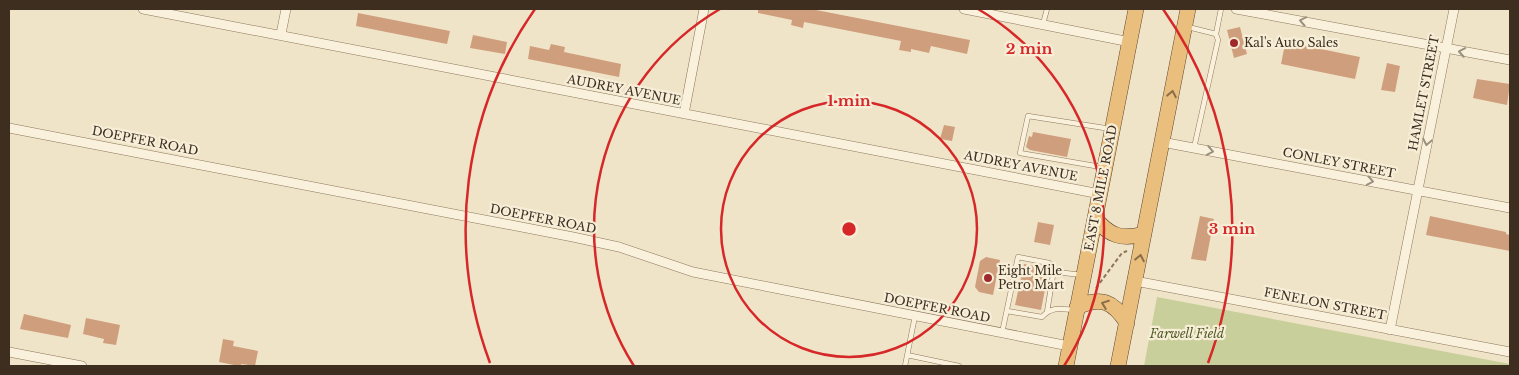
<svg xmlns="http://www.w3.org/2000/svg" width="1519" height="375" font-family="'Libre Baskerville',serif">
	<rect width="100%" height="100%" fill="#f0e4c8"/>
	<path fill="#c9cf9b" d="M1157 297 1510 364V366H1144Z"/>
	<path fill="#cf9f7d" d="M758 9H811L970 40 967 54 931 46 929 53 911 49V52L899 50 901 41 804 22 803 28 791 25 792 20 758 13Z
		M358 13 450 31 447 44 356 26Z
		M1240 27 1247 54 1234 58 1227 30Z
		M473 35 507 42 505 54 470 48Z
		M1292 43 1360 57 1355 79 1281 64 1285 44 1291 46Z
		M551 44 565 47 564 52 621 64 619 77 528 59 530 46 549 50Z
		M1387 63 1400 66 1395 92 1381 90Z
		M1477 79 1510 84 1507 105 1473 98Z
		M944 125 955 127 952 141 940 139Z
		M1033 132 1071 139 1067 157 1030 150 1026 147 1029 136 1032 137Z
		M1200 216 1214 219 1206 261 1191 259Z
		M1430 216 1506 232V234L1510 235V251L1426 235Z
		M1038 222 1054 225 1050 245 1034 242Z
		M986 257 1000 260 993 295 979 292 975 287 980 261Z
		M1024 264 1049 269 1041 310 1015 305Z
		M24 314 71 325 68 338 20 329Z
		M86 318 120 325 116 345 103 343 104 339 83 334Z
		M223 339 234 341 233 346 258 351 255 366 242 364 239 366 219 362Z"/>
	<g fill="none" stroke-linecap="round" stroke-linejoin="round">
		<defs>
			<path id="service" d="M1043 24 1047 9
				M1188 27 1216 34 1218 40 1194 148
				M1216 34 1221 9
				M1101 167 1020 153 1028 116 1111 129
				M1007 311 1042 317C1052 306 1062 309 1075 310
				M1047 312 1054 269
				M1002 333 1018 257 1049 263 1056 272 1082 275
				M907 355 959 366
				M905 366 915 316"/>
			<path id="minor" d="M143 9 1100 194
				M964 9 1130 42
				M1236 9 1510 60
				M281 34 286 9
				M684 114 704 9
				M9 128 573 237 619 247 693 272 1069 346
				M1162 142 1510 208
				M1135 281 1510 352
				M1390 330 1454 9
				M9 352 82 366"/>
			<path id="trunk" d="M1095 218C1109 236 1122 240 1144 234
				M1077 307C1101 296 1113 301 1127 323
				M1066 366 1136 9
				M1118 366 1188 9"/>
		</defs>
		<use href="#service" stroke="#8d765c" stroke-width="5.5"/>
		<use href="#minor" stroke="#8d765c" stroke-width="10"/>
		<use href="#trunk" stroke="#5b4430" stroke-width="16"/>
		<path stroke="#8d765c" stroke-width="2" stroke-dasharray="4 2.5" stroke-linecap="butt" d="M1096 288 1122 253 1127 251"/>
		<use href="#service" stroke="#faf1dc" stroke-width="4.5"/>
		<use href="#minor" stroke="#faf1dc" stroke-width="9"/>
		<use href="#trunk" stroke="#eabe7c" stroke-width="15"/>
	</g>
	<defs><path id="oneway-chevron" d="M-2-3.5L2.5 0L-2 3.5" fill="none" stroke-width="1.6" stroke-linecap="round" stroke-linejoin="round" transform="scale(1.25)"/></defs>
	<g stroke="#9c907e">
		<use href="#oneway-chevron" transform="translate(1303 21) rotate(-169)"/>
		<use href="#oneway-chevron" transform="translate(1462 52) rotate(-170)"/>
		<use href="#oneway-chevron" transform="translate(1427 142) rotate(101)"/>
		<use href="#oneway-chevron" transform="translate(1210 151) rotate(11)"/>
		<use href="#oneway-chevron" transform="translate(1370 181) rotate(11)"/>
	</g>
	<g stroke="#8b6f49">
		<use href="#oneway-chevron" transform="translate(1172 94) rotate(-79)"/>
		<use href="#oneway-chevron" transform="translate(1140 258) rotate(-79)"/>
		<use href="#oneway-chevron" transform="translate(1105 304) rotate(-159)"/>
	</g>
	<g fill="none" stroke="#d62828" stroke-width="2.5">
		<circle cx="849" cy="229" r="128"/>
		<path d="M634 366A255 255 0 0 1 720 9M978 9A255 255 0 0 1 1064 366"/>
		<path d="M490 363A383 383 0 0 1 535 9M1163 9A383 383 0 0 1 1208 363"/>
	</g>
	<g fill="#9e2a2b" stroke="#f7eed8" stroke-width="2">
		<circle cx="1234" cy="43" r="5"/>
		<circle cx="988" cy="278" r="5"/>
	</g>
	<g text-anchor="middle" stroke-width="4.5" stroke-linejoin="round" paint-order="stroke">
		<g font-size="12" fill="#3d2e20" stroke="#f7eed8" text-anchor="start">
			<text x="1244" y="47">Kal's Auto Sales</text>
			<text x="998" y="275">Eight Mile<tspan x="998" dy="14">Petro Mart</tspan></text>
		</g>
		<g font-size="12" fill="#3d2e20" stroke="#f7eed8">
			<text transform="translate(624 90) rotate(11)" y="4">AUDREY AVENUE</text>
			<text transform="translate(1424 93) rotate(-79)" y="4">HAMLET STREET</text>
			<text transform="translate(145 141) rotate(11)" y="4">DOEPFER ROAD</text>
			<text transform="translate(1339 163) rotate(11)" y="4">CONLEY STREET</text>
			<text transform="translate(1021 166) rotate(11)" y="4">AUDREY AVENUE</text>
			<text transform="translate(1101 188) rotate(-79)" y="4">EAST 8 MILE ROAD</text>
			<text transform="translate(543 219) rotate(11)" y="4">DOEPFER ROAD</text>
			<text transform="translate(1325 304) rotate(11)" y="4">FENELON STREET</text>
			<text transform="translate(937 308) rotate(11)" y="4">DOEPFER ROAD</text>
		</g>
		<g font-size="12" font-style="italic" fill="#4d5a26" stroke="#f7eed8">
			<text x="1187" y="338">Farwell Field</text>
		</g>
	</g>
	<circle cx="849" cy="229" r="8" fill="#d62828" stroke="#f7eed8" stroke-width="2.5"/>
	<g font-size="15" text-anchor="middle" font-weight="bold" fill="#d62828" stroke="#f7eed8" stroke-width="4.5" stroke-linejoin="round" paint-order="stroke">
		<text x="1029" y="54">2 min</text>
		<text x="849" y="106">1 min</text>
		<text x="1232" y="234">3 min</text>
	</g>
	<rect width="1519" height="375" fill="none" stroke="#3d2e20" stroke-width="20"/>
</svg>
